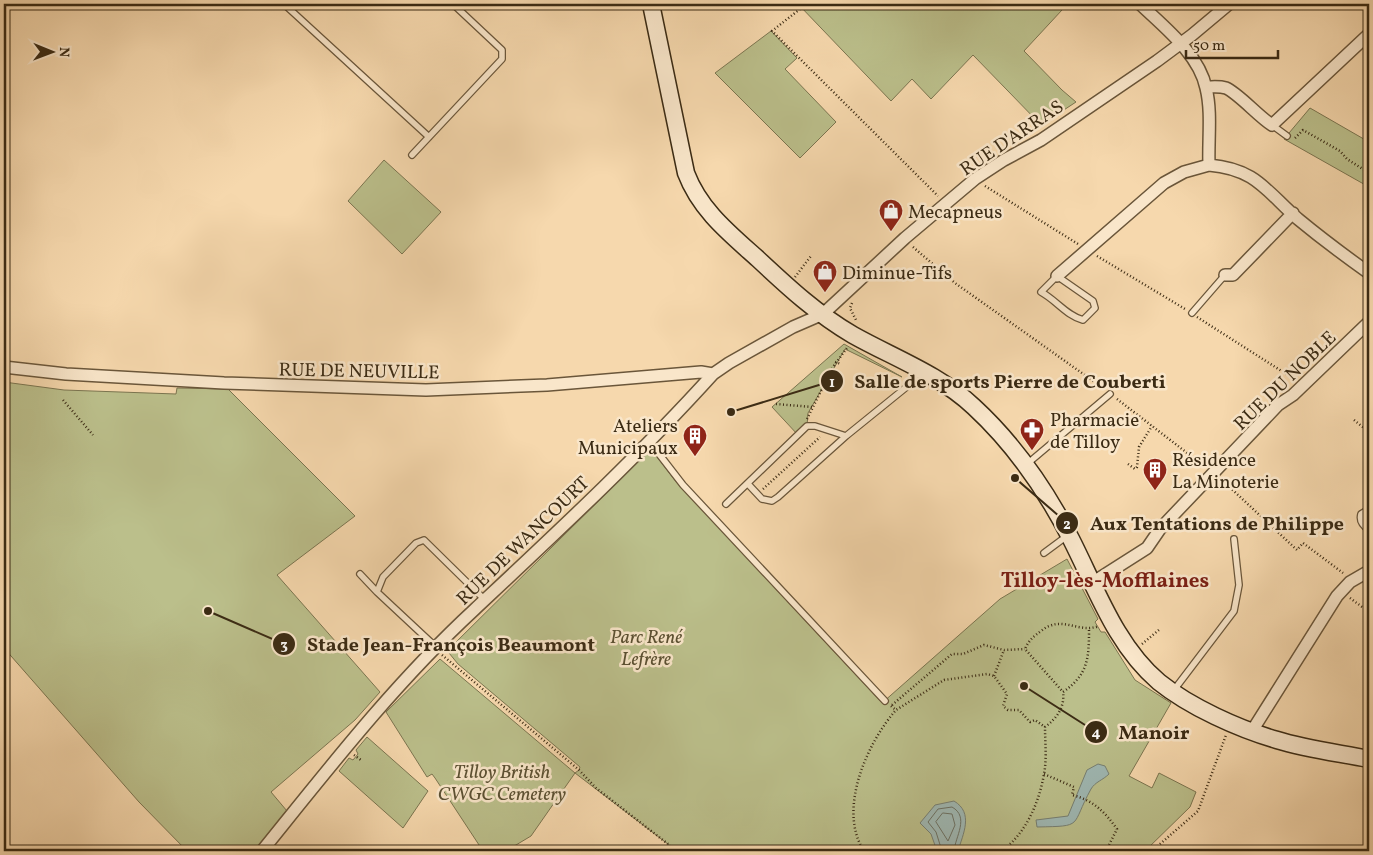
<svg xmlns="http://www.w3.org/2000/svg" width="1373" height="855" font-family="Vollkorn,serif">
	<rect width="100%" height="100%" fill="#f6d8ad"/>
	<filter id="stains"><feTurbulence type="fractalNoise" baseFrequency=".004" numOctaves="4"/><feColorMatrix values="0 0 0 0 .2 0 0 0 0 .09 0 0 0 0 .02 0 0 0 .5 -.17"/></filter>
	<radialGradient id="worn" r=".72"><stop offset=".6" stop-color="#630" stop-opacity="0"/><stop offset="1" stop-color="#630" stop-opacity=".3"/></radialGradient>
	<path fill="#bbbf8b" stroke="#7b7550" d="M798 4H1054L1062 10 1024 51 1062 90 1076 102 1041 125 973 55 931 99 912 79 891 101Z
		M771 31 797 58 785 69 836 122 800 158 715 73Z
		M1310 108 1369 142V187L1284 139Z
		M384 160 441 212 402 254 348 201Z
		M844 344 902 377 845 349 808 413 807 426 798 435 772 407Z
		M4 382 64 390 176 394 177 388 228 389 355 516 277 575 380 692 355 720 271 792 287 811 255 851H187L139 802 4 648Z
		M651 449 677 483 882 703 1000 599 1067 559 1098 619 1095 622 1101 632H1105L1135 680 1171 703 1129 776 1152 788 1159 773 1196 792 1190 807 1145 851H677L575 773 531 836 506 851H483L435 778 432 774 427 777 386 712 440 659 575 773 579 770 580 767 458 664 449 653 451 647Z
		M367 737 428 791 403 828 339 771 349 758 353 760 358 754 356 750Z"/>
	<path fill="#9fb8b3" stroke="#778073" d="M1098 764 1105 766 1109 774C1103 780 1095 782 1091 789 1070 827 1085 826 1037 827L1036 820 1068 816 1087 770Z
		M954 801C974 813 963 834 958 851H937L931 834 920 823 935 805Z"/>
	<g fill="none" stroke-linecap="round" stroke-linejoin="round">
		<path stroke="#6d7264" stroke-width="1" d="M943 813 952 814 955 825 948 841 936 822Z
			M942 851 936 832 928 822 938 809 952 807C970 817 955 837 954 851"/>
		<defs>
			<path id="lane" d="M284 4 429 137
				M1272 125 1287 136
				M412 155 502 59V50L453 4
				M1057 276 1093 301 1095 308 1083 320C1067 316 1056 300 1041 292Z
				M1192 313 1225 275
				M649 441 683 485 885 701
				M1027 464 1110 394
				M748 484 762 499 772 501 778 497 846 436 909 385 920 370
				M726 504 807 426H815L846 436
				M1369 509 1361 514C1359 521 1363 526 1369 530
				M1044 553 1067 536
				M360 574 377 592
				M437 648 377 592 383 577 416 543 424 540 485 600
				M1174 690 1234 611 1239 585 1234 539"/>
			<path id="street" d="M1140 4C1164 27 1199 54 1206 88 1212 112 1208 140 1209 165 1256 169 1266 191 1298 219 1321 238 1345 256 1369 273
				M1206 87C1213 87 1219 86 1226 88 1238 93 1259 117 1272 125L1369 34
				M1225 275H1233L1293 213
				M1057 276 1164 183 1184 172 1209 165
				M4 367 66 374 224 383 426 390 547 385 701 372 713 374
				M1092 583 1147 548 1160 529 1278 405 1293 395 1369 322
				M1252 731 1337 596 1350 582 1369 571
				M262 851C329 768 395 683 474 610 555 534 638 457 713 374L729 363 793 327 823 314 905 238 975 179 1004 160 1041 140 1157 61 1192 35 1229 4"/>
			<path id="secondary" d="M651 4 686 173C700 210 729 233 758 259 788 287 817 314 853 335 894 358 939 374 974 407 1014 444 1046 490 1071 539 1096 588 1116 646 1159 682 1190 707 1239 729 1277 740 1306 749 1339 753 1369 759"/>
		</defs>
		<use href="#lane" stroke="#6a563a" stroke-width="8"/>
		<use href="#street" stroke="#6a563a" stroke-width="14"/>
		<use href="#secondary" stroke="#3b2b14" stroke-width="19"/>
		<path stroke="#3b2b14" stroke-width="2.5" stroke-dasharray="1 2.5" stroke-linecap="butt" d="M795 4 800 9 772 31 938 196
			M1295 138 1303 130 1340 151 1347 159 1369 173
			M985 186 1078 244
			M913 247 955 283 1103 388
			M1097 256 1185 309
			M795 277 811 256
			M852 303 850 308 856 320
			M1197 317 1294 379
			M835 362 841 364
			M822 386 828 389
			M1117 399 1204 466
			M63 400 93 435
			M776 404 812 407
			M807 419 833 367 847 348
			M1354 420 1369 432
			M1128 464 1135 469 1137 467 1139 447 1152 426
			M1222 480 1297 550 1303 543 1343 573
			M763 489 820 437
			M1350 598 1369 612
			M1089 630C1089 658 1088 675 1063 692L1025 649C1029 640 1033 637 1041 631 1062 614 1077 634 1099 626
			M1142 644 1160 629
			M442 655 579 770 596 788 677 851
			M994 676 1004 650
			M892 705 952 654H963L984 645 1004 650 1025 649
			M891 706 896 710 944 680 987 674 994 676 1007 694 1003 706 1008 710H1019L1030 722 1035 720 1045 727
			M354 755 361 760
			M1044 774 1074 787 1072 795C1093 800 1105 812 1117 829L1106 851
			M864 851C837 810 867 743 896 710
			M1002 851C1026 833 1039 803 1044 774 1047 759 1045 742 1045 727 1057 718 1065 707 1063 692
			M1152 851 1198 811 1226 735"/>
		<use href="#lane" stroke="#f9e6ca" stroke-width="5.5"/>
		<use href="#street" stroke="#f9e6ca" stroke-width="11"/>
		<use href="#secondary" stroke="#f9e6ca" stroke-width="16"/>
	</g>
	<defs>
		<symbol id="shop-pin" viewBox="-11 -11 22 30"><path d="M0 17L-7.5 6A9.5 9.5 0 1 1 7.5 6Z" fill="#8f2418" stroke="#f9e6ca"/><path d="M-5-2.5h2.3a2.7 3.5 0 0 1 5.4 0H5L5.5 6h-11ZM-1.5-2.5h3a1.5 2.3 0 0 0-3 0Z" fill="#fff"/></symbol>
		<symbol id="pharmacy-pin" viewBox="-11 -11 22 30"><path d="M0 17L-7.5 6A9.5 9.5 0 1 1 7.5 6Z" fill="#8f2418" stroke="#f9e6ca"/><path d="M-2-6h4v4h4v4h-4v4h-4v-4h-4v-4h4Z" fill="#fff"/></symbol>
		<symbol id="building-pin" viewBox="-11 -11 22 30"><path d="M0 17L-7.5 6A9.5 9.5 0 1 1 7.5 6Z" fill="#8f2418" stroke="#f9e6ca"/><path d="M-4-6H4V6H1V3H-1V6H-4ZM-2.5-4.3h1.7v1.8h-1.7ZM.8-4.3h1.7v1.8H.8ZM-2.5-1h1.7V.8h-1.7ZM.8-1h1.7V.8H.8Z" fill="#fff"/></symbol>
	</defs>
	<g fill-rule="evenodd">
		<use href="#shop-pin" x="877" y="197" width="28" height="38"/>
		<use href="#shop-pin" x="811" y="258" width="28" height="38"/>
		<use href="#pharmacy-pin" x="1018" y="416" width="28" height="38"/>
		<use href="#building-pin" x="681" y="422" width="28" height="38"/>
		<use href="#building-pin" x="1141" y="456" width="28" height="38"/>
	</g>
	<g text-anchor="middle" stroke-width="5" stroke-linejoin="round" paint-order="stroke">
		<g font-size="19" fill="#3b2b14" stroke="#f9e6ca">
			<text transform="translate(1011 137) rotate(-34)" y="7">RUE D'ARRAS</text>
			<text transform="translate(359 370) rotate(1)" y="7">RUE DE NEUVILLE</text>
			<text transform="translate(1284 380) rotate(-44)" y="7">RUE DU NOBLE</text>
			<text transform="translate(522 540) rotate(-44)" y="7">RUE DE WANCOURT</text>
		</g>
		<g font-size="19" fill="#3b2b14" stroke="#f9e6ca" text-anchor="start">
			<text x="908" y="218">Mecapneus</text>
			<text x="842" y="279">Diminue-Tifs</text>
			<text x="1050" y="426">Pharmacie<tspan x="1050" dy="22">de Tilloy</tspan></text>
			<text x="678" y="432" text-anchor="end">Ateliers<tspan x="678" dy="22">Municipaux</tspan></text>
			<text x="1172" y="466">Résidence<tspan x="1172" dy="22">La Minoterie</tspan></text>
		</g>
		<g font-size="19" font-style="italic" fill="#5b5032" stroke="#f9e6ca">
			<text x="646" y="643">Parc René<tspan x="646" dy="22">Lefrère</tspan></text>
			<text x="502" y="778">Tilloy British<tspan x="502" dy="22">CWGC Cemetery</tspan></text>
		</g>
		<g font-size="21" font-weight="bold" fill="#7a1f14" stroke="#f9e6ca">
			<text x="1105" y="587">Tilloy-lès-Mofflaines</text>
		</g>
	</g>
	<path fill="none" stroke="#3b2b14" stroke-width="2" d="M731 412L832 381M1015 478L1067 523M208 611L284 644M1024 686L1096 732"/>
	<g fill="#3b2b14" stroke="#f9e6ca" stroke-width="2">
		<circle cx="731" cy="412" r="5"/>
		<circle cx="1015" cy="478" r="5"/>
		<circle cx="208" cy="611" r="5"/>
		<circle cx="1024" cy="686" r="5"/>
		<circle cx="832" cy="381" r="12"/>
		<circle cx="1067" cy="523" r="12"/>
		<circle cx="284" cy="644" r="12"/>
		<circle cx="1096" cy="732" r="12"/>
	</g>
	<g font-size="15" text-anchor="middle" font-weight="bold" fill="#fff">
		<text x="832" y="387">1</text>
		<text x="1067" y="529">2</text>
		<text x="284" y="649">3</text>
		<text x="1096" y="737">4</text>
	</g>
	<g font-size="20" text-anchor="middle" font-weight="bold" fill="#3b2b14" stroke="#f9e6ca" stroke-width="5" stroke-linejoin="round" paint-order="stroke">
		<text x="1010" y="388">Salle de sports Pierre de Couberti</text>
		<text x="1217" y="530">Aux Tentations de Philippe</text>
		<text x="451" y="651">Stade Jean-François Beaumont</text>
		<text x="1154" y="739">Manoir</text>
	</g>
	<rect width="1373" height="855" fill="none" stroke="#f6d8ad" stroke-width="20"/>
	<rect x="5" y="5" width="1363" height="845" fill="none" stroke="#3b2b14" stroke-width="2.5"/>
	<rect x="10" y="10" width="1353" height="835" fill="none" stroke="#3b2b14"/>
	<g transform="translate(52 52) rotate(91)" stroke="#f9e6ca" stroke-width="4" paint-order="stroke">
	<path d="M0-4L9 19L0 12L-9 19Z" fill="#3b2b14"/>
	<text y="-8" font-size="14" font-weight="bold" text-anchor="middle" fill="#3b2b14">N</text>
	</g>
	<path d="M1186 50v8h92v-8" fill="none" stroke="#3b2b14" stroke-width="2.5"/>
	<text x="1193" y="50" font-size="15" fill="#3b2b14" stroke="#f9e6ca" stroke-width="4" paint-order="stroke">50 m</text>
	<rect width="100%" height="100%" filter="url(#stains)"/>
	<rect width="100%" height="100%" fill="url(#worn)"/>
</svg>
